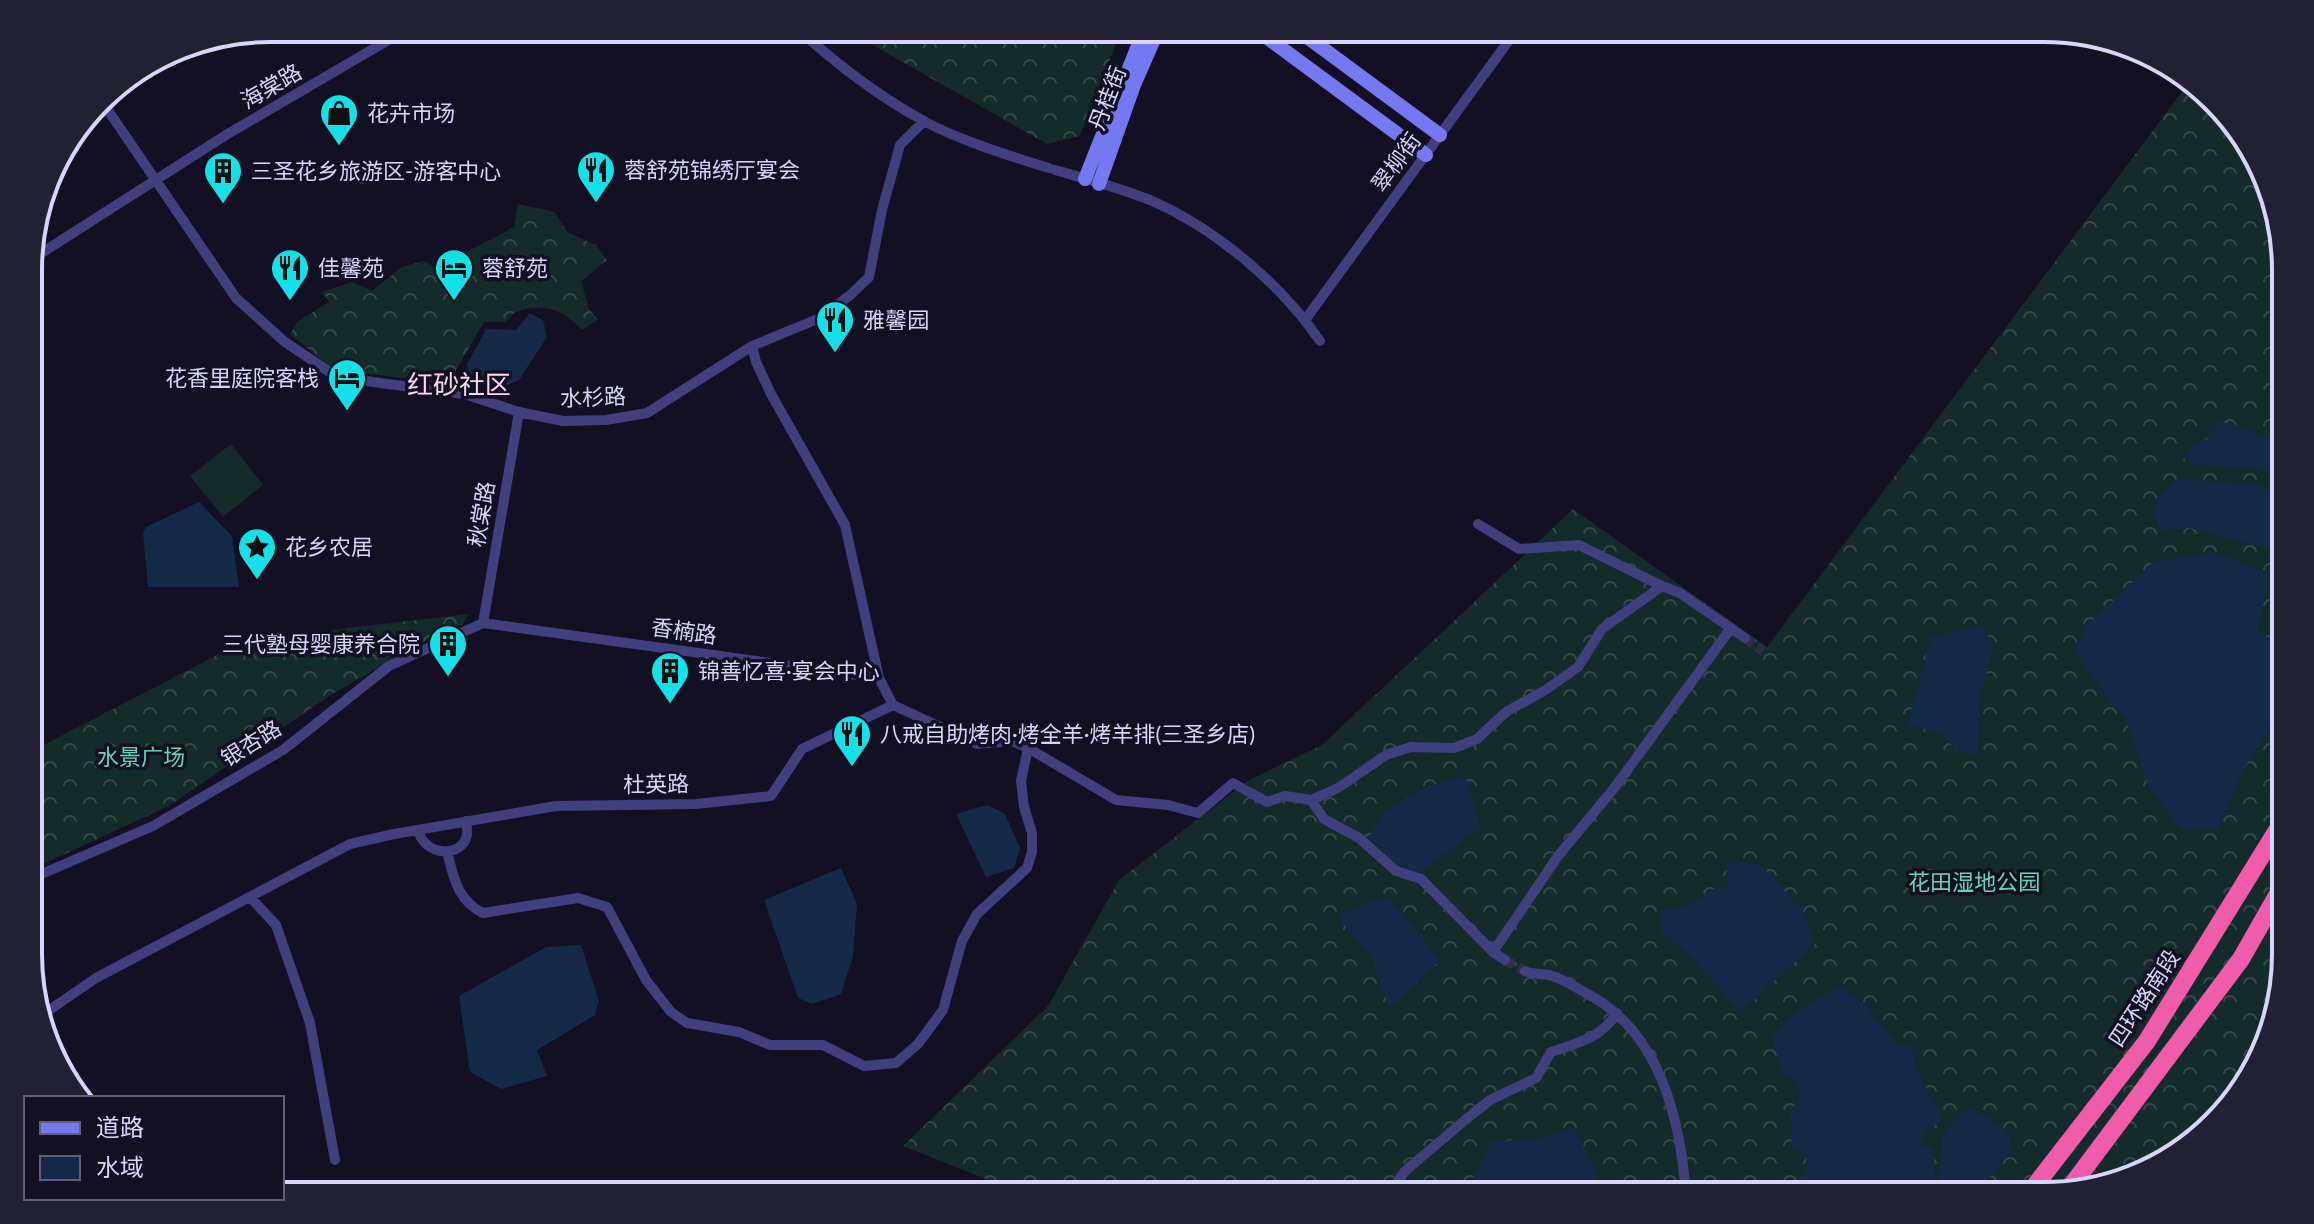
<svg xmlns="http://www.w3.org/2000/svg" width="2314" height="1224" font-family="Lato,'Noto Sans SC',sans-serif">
	<defs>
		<pattern id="forest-crowns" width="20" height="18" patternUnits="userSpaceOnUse" patternTransform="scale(2)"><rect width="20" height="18" fill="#132b29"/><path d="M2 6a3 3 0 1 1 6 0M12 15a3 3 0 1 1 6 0" fill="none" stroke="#354949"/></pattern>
	</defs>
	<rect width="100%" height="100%" fill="#121022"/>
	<path fill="url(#forest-crowns)" d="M852 28H1122L1080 136 1047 144 855 35Z
		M2187 85 2245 135 2284 239 2286 954 2261 1061 2178 1155 2059 1196H1029L903 1146 1048 1006 1119 880 1249 780 1322 745 1573 509 1767 647Z
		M518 204 555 212 567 232 596 245 607 260 581 281 589 309 598 320 582 330C576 324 569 317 561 313 546 305 515 305 506 322H484L448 384 371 374 328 365 290 334 297 322 329 302 322 292 352 282 372 291 402 267 423 261 445 272 465 253 514 227Z
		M468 614 463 625 442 631 329 696 169 806 30 870V752L246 640Z"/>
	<path fill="#132b29" d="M231 444 263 485 223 517 190 476Z"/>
	<path fill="#142b48" d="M530 313 543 320 547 337 519 380 502 388 470 378 467 364 486 329 516 330Z
		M2219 421 2246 428 2273 442 2285 444V469L2270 471 2192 464 2183 458 2189 449 2207 439Z
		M2177 479 2256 484 2278 493 2285 527V553L2189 528 2159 530 2152 513 2159 496Z
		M199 502 232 536 239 587H148L143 532 146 527Z
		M2213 552 2269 574 2258 631 2285 649V704L2244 768 2218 830H2182L2149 788 2126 720 2073 652 2086 627 2153 562Z
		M1982 625 1994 648 1980 696 1978 756 1958 752 1941 734 1908 724 1931 637Z
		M1465 776 1481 828 1416 875 1398 868 1369 837 1382 814 1422 788Z
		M987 805 1005 814 1020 848 1014 868 986 877 956 814Z
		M1737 862 1760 864 1769 873 1805 914 1816 943 1741 1012 1685 951 1662 933 1659 911 1689 905 1713 889 1728 886 1726 863Z
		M841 868 857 904 853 956 841 994 812 1004 798 998 764 900Z
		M1387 896 1441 960 1389 1008 1372 958 1336 915Z
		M581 945 599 1001 595 1015 537 1050 547 1076 501 1089 470 1072 459 996 546 947Z
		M1839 987 1863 1002 1899 1046 1910 1043C1916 1071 1928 1095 1944 1119L1924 1133 1923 1146 1934 1147 1935 1196H1786L1791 1183 1806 1175 1808 1164 1805 1155 1792 1148 1790 1114 1800 1097 1796 1083 1782 1073 1772 1038C1792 1013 1810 1002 1839 987Z
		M1972 1109C1988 1118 2016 1128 2011 1150L1976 1196H1940L1941 1136 1965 1111Z
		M1574 1128 1595 1167 1599 1196H1464L1492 1141 1534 1139Z"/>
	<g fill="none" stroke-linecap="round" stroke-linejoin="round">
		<path stroke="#302e43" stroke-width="10" stroke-dasharray="10 5" stroke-linecap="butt" d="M1745 638 1763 651
			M1505 960 1525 971"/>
		<path stroke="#3f407d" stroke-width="10" d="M797 28C835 63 877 95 922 120 958 140 1010 156 1049 168
			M101 100 236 298 285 342 331 373 358 380 464 394 519 412 563 421 606 420 647 413 752 346 820 318 849 296 869 277 882 210 900 145 924 121
			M1055 170C1087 179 1120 188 1150 200 1215 228 1280 283 1320 341
			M29 261 226 135 409 28
			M1305 320 1518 28
			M1478 524 1519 549 1579 545 1662 586
			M483 623 519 412
			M893 705 977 744 1012 741 1028 748 1116 800 1168 805 1198 813 1233 783 1267 802 1285 796 1311 800 1338 788 1386 755 1411 747 1454 748 1477 739 1506 712 1547 689 1578 667 1602 629 1662 586 1680 593 1745 638
			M1311 800 1324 819 1359 838 1396 871 1421 879 1493 952
			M418 830C424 856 462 859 467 835 468 831 466 826 466 821
			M447 852C454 878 457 900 483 913L578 898 607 907 646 980 671 1012 687 1023 739 1032 770 1045H823L864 1066 896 1063 918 1044 943 1010 962 941 977 914 1027 868 1032 852V833L1024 807 1021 781 1028 748
			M30 879 153 826 283 750 389 666 483 623 879 678
			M250 897 276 925 310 1023 335 1160
			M1505 960 1493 952 1558 856 1615 787 1731 628
			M1525 971C1533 975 1540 973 1549 975 1563 978 1580 990 1593 997 1661 1036 1681 1123 1686 1196
			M42 1015 96 978 350 844 394 834 556 806 696 804 771 796 802 749 893 705 879 678 845 525 771 394 756 362 752 346
			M730 1196 736 1188
			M1388 1196 1405 1171 1464 1121 1490 1100 1536 1078 1551 1052C1578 1043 1601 1038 1617 1013"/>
		<path stroke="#7479f2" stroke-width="14" d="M1254 28 1426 155
			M1295 28 1440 135
			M1085 179 1145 28
			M1099 184 1134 85 1159 28"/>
		<path stroke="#f05bab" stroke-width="18" d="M2066 1193 2241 959 2286 880
			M2027 1196 2147 1041 2286 816"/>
	</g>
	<defs>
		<symbol id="shop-pin" viewBox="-11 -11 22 30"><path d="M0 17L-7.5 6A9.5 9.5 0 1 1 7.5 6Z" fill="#15dfe7" stroke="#121022"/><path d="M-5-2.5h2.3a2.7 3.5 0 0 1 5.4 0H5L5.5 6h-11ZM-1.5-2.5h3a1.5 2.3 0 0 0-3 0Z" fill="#111"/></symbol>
		<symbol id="restaurant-pin" viewBox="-11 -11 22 30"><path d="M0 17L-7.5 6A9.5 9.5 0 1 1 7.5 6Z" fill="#15dfe7" stroke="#121022"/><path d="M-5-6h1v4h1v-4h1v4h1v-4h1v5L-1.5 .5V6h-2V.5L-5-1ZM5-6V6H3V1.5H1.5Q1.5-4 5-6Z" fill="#111"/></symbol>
		<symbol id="building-pin" viewBox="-11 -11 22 30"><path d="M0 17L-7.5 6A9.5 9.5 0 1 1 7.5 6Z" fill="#15dfe7" stroke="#121022"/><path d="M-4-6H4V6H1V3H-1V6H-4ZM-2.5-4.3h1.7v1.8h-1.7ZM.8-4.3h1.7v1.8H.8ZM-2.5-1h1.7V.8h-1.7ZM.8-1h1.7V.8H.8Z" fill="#111"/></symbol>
		<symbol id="hotel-pin" viewBox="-11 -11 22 30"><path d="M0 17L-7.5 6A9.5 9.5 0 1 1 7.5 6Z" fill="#15dfe7" stroke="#121022"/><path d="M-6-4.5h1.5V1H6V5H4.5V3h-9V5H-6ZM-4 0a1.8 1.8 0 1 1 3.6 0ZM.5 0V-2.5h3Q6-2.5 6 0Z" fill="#111"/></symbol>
		<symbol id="sight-pin" viewBox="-11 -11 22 30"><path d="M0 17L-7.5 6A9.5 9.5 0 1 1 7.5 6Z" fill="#15dfe7" stroke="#121022"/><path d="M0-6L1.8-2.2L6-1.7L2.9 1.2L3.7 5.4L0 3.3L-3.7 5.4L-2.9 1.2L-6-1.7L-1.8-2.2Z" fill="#111"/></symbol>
	</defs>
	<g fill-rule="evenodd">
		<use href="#shop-pin" x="317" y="91" width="44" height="60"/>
		<use href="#restaurant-pin" x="574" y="148" width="44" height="60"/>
		<use href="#building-pin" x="201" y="149" width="44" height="60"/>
		<use href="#restaurant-pin" x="268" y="246" width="44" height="60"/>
		<use href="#hotel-pin" x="432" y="246" width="44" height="60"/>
		<use href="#restaurant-pin" x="813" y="298" width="44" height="60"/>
		<use href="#hotel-pin" x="325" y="356" width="44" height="60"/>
		<use href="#sight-pin" x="235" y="525" width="44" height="60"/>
		<use href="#building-pin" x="426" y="622" width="44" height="60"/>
		<use href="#building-pin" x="648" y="649" width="44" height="60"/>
		<use href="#restaurant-pin" x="830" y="712" width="44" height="60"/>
	</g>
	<g text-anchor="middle" stroke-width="7" stroke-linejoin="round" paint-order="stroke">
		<g font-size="22" fill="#d7d5fb" stroke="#121022">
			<text transform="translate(271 86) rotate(-30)" y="8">海棠路</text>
			<text transform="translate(1107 98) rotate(-69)" y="8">丹桂街</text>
			<text transform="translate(1396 162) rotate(-54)" y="8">翠柳街</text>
			<text transform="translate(593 397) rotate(-2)" y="8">水杉路</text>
			<text transform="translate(481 514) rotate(-80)" y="8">秋棠路</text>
			<text transform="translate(684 631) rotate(8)" y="8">香楠路</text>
			<text transform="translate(251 743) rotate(-32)" y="8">银杏路</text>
			<text transform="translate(656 784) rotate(-1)" y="8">杜英路</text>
			<text transform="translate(2144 998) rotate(-57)" y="8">四环路南段</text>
		</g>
		<g font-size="22" fill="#d7d5fb" stroke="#121022" text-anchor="start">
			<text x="367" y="121">花卉市场</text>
			<text x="624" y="178">蓉舒苑锦绣厅宴会</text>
			<text x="251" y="179">三圣花乡旅游区-游客中心</text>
			<text x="318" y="276">佳馨苑</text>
			<text x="482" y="276">蓉舒苑</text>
			<text x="863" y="328">雅馨园</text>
			<text x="319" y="386" text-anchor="end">花香里庭院客栈</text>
			<text x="285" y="555">花乡农居</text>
			<text x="420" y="652" text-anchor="end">三代塾母婴康养合院</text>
			<text x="698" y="679">锦善忆喜·宴会中心</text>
			<text x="880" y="742">八戒自助烤肉·烤全羊·烤羊排(三圣乡店)</text>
		</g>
		<g font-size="22" fill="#67d5b3" stroke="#121022">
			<text x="141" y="765">水景广场</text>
			<text x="1974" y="890">花田湿地公园</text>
		</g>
		<g font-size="26" fill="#fbd6f0" stroke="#121022">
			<text x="459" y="394">红砂社区</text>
		</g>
	</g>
	<path d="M0 0H2314V1224H0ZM270 42H2044A228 228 0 0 1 2272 270V954A228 228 0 0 1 2044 1182H270A228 228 0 0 1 42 954V270A228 228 0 0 1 270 42Z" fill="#222033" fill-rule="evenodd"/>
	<path fill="none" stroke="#d7d5fb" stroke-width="4" d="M270 42H2044A228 228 0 0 1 2272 270V954A228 228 0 0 1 2044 1182H270A228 228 0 0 1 42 954V270A228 228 0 0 1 270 42Z"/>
	<rect x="24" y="1096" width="260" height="104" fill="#121022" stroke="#615f79" stroke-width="2"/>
	<rect x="40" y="1122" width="40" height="12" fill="#7479f2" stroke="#615f79" stroke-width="2"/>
	<text x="96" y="1136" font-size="24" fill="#d7d5fb">道路</text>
	<rect x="40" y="1156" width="40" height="24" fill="#142b48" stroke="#615f79" stroke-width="2"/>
	<text x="96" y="1176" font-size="24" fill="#d7d5fb">水域</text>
</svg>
